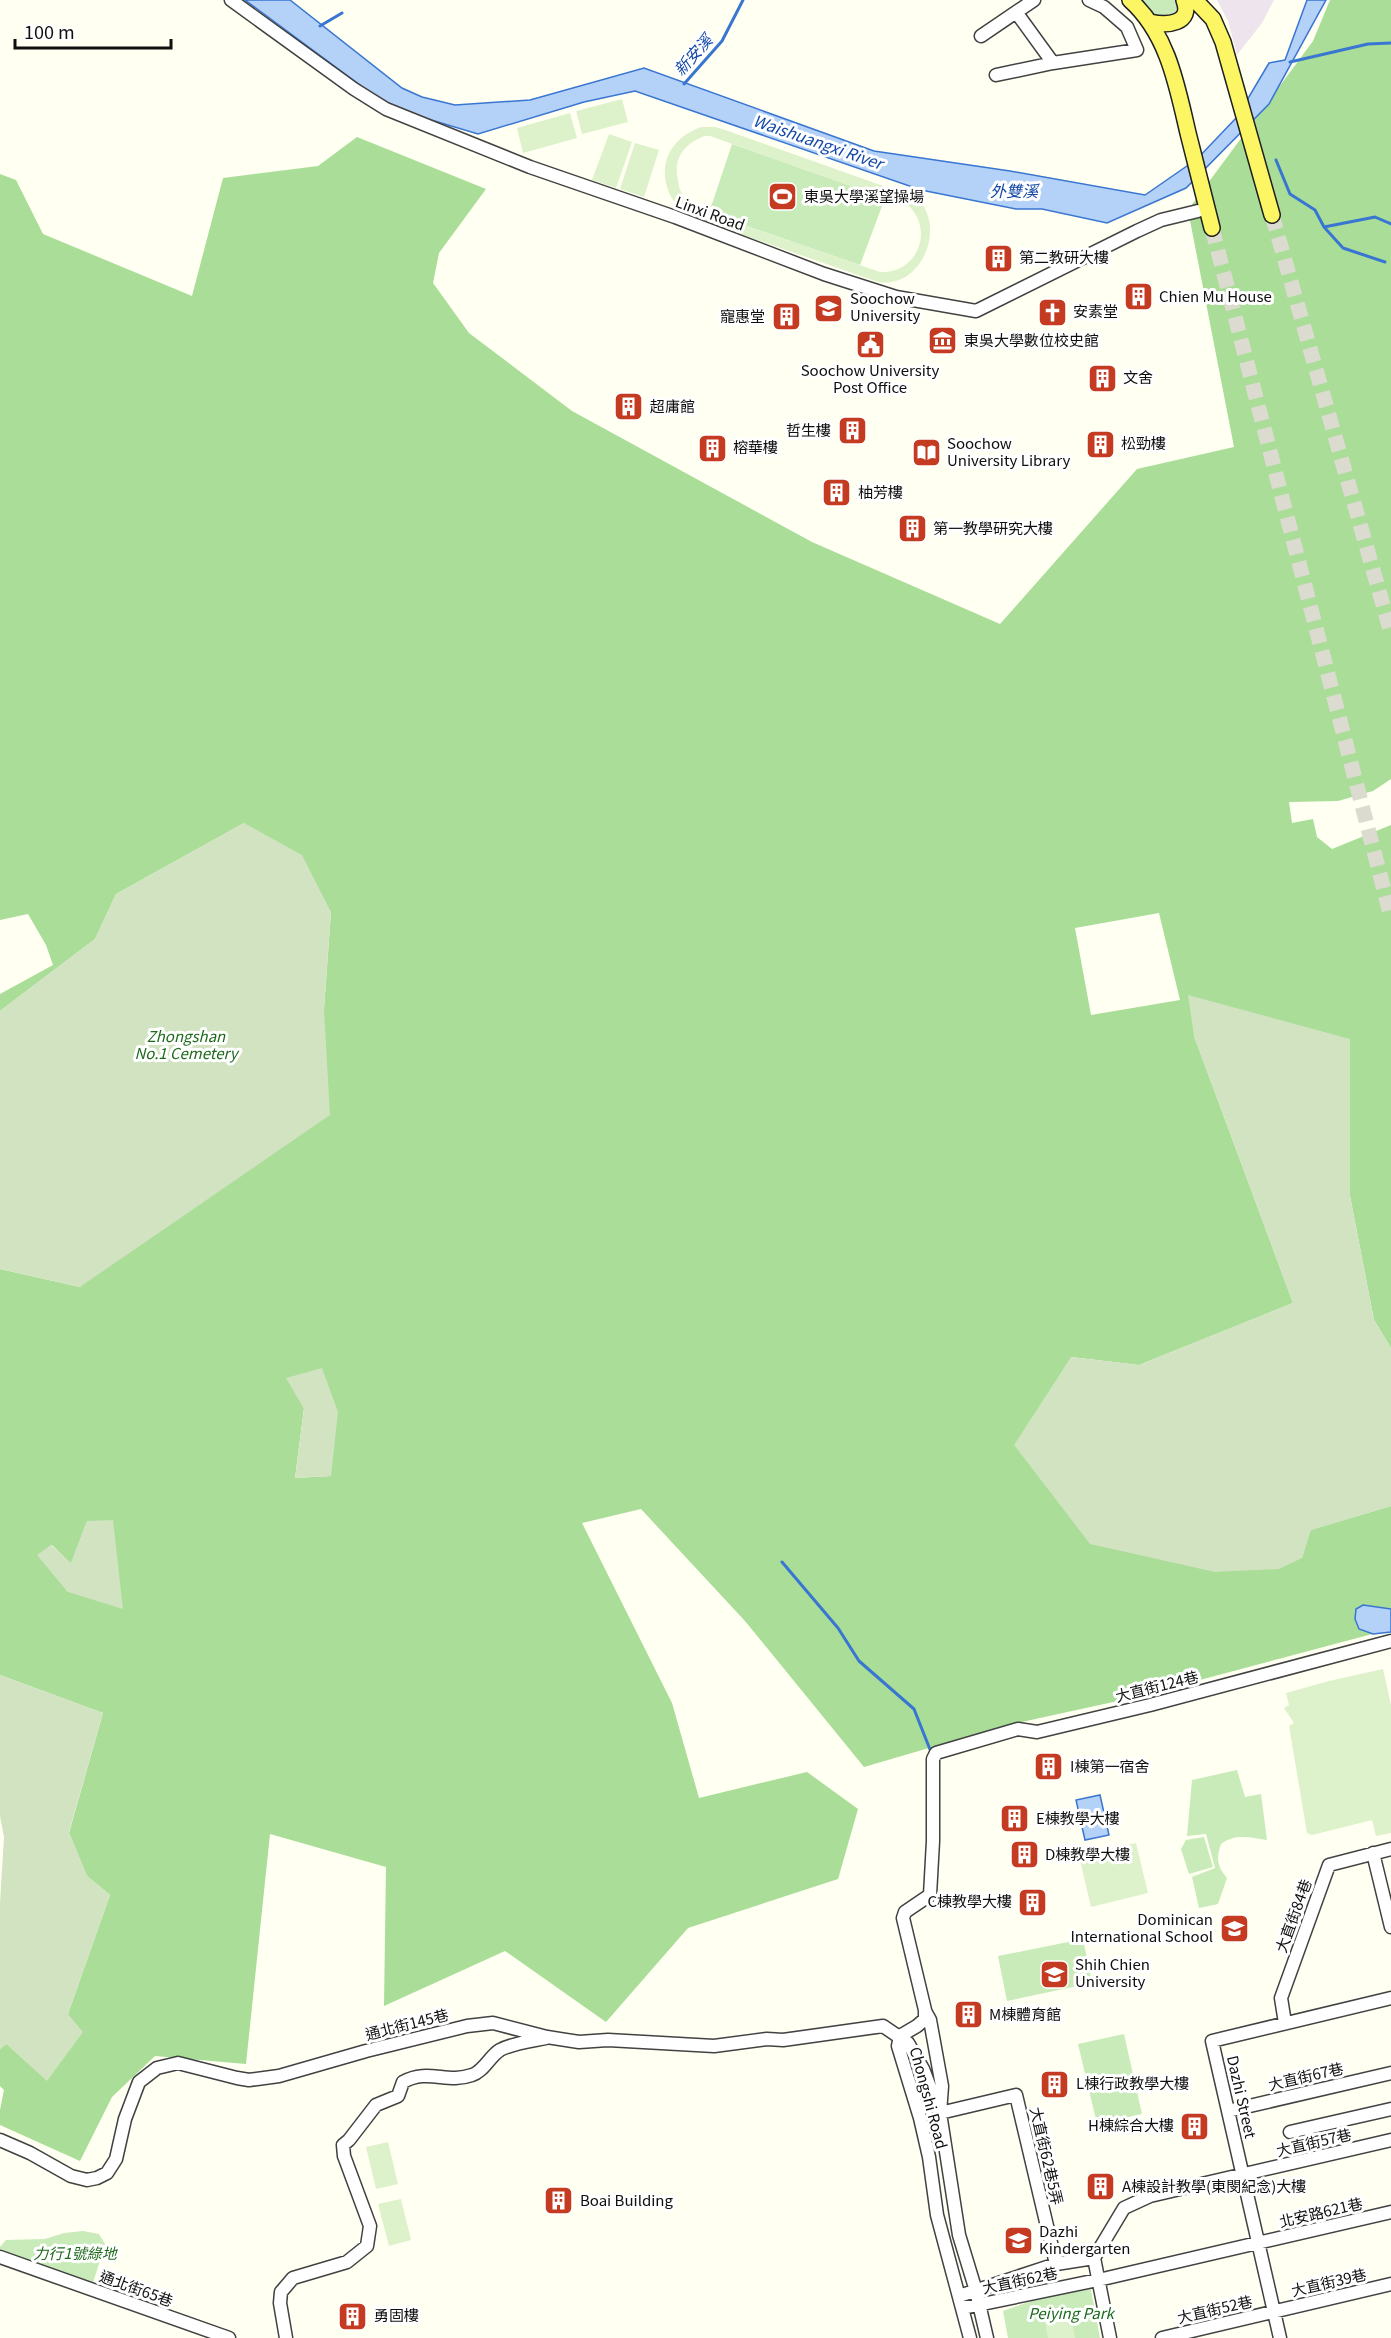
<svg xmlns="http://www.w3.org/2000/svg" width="1391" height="2338" font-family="Georgia,'Noto Sans TC',serif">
	<rect width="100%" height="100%" fill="#fffff2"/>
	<path fill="#eee4ed" d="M1217 0H1274L1262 23 1237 55 1228 21Z"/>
	<path fill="#c9ebb9" d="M1139 0H1181V13L1156 19Z
		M732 144 885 198 860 265 709 213Z
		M1237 1770 1245 1797 1261 1794 1267 1840C1250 1838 1236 1833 1221 1844 1216 1859 1217 1866 1227 1878L1218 1904 1199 1908 1192 1877 1215 1868 1206 1834 1187 1836 1192 1780Z
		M1204 1837 1213 1867 1189 1874 1181 1849 1186 1840Z
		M1083 1939 1092 1983 1007 2001 998 1956Z
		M1124 2034 1142 2114 1097 2124 1078 2044Z
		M83 2231 99 2234 105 2244 93 2283 0 2250V2247L6 2240 45 2239 64 2233Z
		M1090 2285 1100 2338H1008L1003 2311 1043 2297Z"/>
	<path fill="#a9dd98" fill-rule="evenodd" d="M1330 0H1391V779L1373 791 1338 801 1289 802 1292 823 1313 819 1317 837 1332 849 1391 825V1348L1374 1320 1350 1196V1039L1194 1036 1293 1303 1139 1365 1071 1357 1302 1558 1310 1530 1391 1506V1629L1136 1697 1004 1726 864 1767 745 1621 641 1509 582 1523 672 1703 699 1798 807 1772 858 1809 838 1879 688 1928 606 2022 505 1951 384 2006 386 1867 270 1834 246 2064 155 2056 112 2097 80 2161 0 2125V2110L4 2090 0 2086V2049L6 2044 68 2014 110 1895 87 1876 69 1833 103 1713 0 1675V1269L80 1287 324 1009 331 912 244 823 116 894 95 939 0 1011V994L53 965 46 945 28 914 0 920V174L16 180 43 234 192 296 223 178 318 166 357 137 486 189 439 253 433 283 469 333 572 411 812 542 1000 624 1137 469 1234 447 1188 210 1313 41ZM1159 913 1180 1000 1091 1015 1075 928ZM304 1408 331 1476 295 1478ZM87 1521 68 1592 38 1555 52 1545 71 1564Z"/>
	<path fill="#d1e3c1" d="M244 823 302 855 331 912 324 1009 330 1115 80 1287 0 1269V1011L95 939 116 894Z
		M1188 995 1350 1039V1196L1374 1320 1391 1348V1506L1311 1530 1302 1558 1279 1569 1215 1572 1090 1544 1014 1445 1071 1357 1139 1365 1293 1303 1194 1036Z
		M322 1368 338 1412 331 1476 295 1478 304 1409 286 1378Z
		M113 1520 123 1609 68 1592 37 1555 51 1545 71 1563 87 1521Z
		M0 1675 103 1713 69 1832 87 1876 110 1895 68 2014 83 2032 47 2081 6 2044 0 2049V1903L4 1837 0 1816Z"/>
	<path fill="#ddf2cb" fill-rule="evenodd" d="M622 99 628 122 582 134 576 111Z
		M570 113 577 138 523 153 517 128Z
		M701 127H715L728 131 917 198C947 227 922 289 878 282L686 215C653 186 659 142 701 127ZM704 136H710L910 207C934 233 916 274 880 272L709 213C703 210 694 207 688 202 682 196 679 189 678 181 673 158 683 145 704 136Z
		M609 134 632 142 616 188 592 180Z
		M635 143 659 150 644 197 620 189Z
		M1383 1669 1391 1705V1833L1376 1836 1372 1820 1312 1835 1307 1833 1289 1726 1294 1723 1284 1708 1289 1705 1286 1693 1329 1681Z
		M1136 1843 1148 1893 1091 1907 1079 1856Z
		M388 2142 398 2184 376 2189 366 2147Z
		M401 2199 411 2240 389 2246 378 2204Z
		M1071 2317 1075 2338H1048L1045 2322Z"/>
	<path fill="#b4d1f8" stroke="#3976d2" stroke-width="1.5" d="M245 0H290L402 88 422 97 455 105 530 100 644 68 874 151 1010 171 1145 195 1197 159 1237 117 1269 63 1285 60 1307 0H1326L1269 104 1186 188 1107 223 1042 209H1016L921 190 635 91 584 102 478 134 391 108Z
		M1363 1605 1391 1609V1632L1373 1634 1359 1629 1355 1619 1356 1609Z
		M1100 1795 1109 1835 1085 1840 1076 1800Z"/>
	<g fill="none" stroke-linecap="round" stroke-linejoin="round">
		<path stroke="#3976d2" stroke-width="3" d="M320 26 342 13
			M1290 62 1368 44 1391 43
			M684 84 722 41 743 0
			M1276 160 1290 194 1315 210 1324 227 1375 217 1391 224
			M1324 227 1343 248 1385 262
			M782 1562 838 1628 859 1661 914 1709 931 1752"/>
		<path stroke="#dbdbd0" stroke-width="15" stroke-dasharray="15 8" stroke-linecap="butt" d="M1272 215 1391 633
			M1212 228 1391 917"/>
		<defs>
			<path id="minor" d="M231 0 354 89 386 109 530 167 675 217 824 274 896 297 976 311 1137 231 1161 220 1198 211
				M1016 12 1053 63
				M981 36 1034 0
				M996 75 1053 63 1137 50 1127 27 1104 7 1089 0
				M1373 1853 1391 1927
				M925 2011 930 2020 942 2086 940 2113 1016 2095 1056 2264
				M1285 2023 1281 1998 1329 1865 1391 1849
				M900 2036 917 2026 925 2019V2010L903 1918 905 1912 930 1895 933 1841V1759L936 1753 1018 1729 1037 1732 1150 1705 1391 1641
				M900 2036 898 2046 920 2118 929 2157 937 2215 970 2338
				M1228 2111 1391 2073
				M1290 2132 1391 2109
				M0 2140 30 2153 71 2176 87 2180 97 2178 107 2173 116 2159 125 2119 139 2082 157 2068 178 2063 237 2078 249 2080 279 2076 366 2051 467 2026 493 2023 547 2037 579 2042 608 2040 714 2046 767 2039 783 2040 883 2026 908 2043 923 2069 940 2113 959 2235 976 2291 987 2338
				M0 2257 229 2338
				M959 2296 1056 2264 1094 2258
				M963 2308 1107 2278 1391 2212
				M286 2338 280 2303 281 2292 293 2278 347 2262 367 2246 370 2226 344 2156 343 2145 349 2140 376 2105 398 2096 403 2082C428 2068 447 2084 472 2075 483 2072 490 2056 500 2050 513 2043 531 2041 546 2038
				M1110 2338 1094 2258 1124 2208 1150 2196 1391 2140
				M1162 2338 1391 2284
				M1280 2338 1212 2041 1391 1998"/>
			<path id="major" d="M1130 0C1168 34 1177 86 1188 133 1196 165 1204 196 1212 228
				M1195 0 1213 19 1223 42 1272 215
				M1150 22C1167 26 1193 24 1184 0"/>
		</defs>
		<use href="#minor" stroke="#424242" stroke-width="15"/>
		<use href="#major" stroke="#202020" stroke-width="18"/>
		<use href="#minor" stroke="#fff" stroke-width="12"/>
		<use href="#major" stroke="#fcf664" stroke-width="15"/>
	</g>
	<defs>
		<symbol id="stadium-square" viewBox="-11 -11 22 22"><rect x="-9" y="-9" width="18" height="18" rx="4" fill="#c53b22" stroke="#fff"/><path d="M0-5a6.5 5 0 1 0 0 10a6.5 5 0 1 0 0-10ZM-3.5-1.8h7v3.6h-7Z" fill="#fff"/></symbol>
		<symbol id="building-square" viewBox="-11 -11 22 22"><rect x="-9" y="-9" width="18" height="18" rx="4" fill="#c53b22" stroke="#fff"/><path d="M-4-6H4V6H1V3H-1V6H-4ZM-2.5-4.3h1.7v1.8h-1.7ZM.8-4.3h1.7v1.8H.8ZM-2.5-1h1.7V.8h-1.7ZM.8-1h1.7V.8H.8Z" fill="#fff"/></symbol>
		<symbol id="university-square" viewBox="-11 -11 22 22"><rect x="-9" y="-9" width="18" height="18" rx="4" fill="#c53b22" stroke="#fff"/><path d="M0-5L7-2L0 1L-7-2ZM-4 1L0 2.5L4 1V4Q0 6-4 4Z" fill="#fff"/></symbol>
		<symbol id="church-square" viewBox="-11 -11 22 22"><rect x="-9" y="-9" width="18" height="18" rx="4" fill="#c53b22" stroke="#fff"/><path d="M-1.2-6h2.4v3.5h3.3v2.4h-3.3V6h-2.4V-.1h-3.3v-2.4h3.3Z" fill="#fff"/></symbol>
		<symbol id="museum-square" viewBox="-11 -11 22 22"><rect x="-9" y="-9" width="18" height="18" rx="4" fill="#c53b22" stroke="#fff"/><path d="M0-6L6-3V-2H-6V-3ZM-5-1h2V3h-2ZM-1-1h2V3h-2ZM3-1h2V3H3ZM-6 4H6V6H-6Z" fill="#fff"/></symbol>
		<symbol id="civic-square" viewBox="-11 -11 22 22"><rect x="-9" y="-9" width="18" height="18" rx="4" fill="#c53b22" stroke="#fff"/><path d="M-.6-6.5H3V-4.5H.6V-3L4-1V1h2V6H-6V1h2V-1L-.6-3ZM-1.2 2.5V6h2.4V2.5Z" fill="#fff"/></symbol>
		<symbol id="library-square" viewBox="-11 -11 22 22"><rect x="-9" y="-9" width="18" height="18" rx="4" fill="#c53b22" stroke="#fff"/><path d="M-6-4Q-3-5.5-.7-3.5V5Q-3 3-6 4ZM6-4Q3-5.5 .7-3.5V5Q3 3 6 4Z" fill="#fff"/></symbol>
		<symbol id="school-square" viewBox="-11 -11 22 22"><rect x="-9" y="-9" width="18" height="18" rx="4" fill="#c53b22" stroke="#fff"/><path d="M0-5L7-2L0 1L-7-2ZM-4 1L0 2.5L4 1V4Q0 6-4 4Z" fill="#fff"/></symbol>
	</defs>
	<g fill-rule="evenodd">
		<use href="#stadium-square" x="766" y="180" width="33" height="33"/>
		<use href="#building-square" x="982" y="242" width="33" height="33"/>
		<use href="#building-square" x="1122" y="280" width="33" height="33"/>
		<use href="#university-square" x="812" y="292" width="33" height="33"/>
		<use href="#church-square" x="1036" y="296" width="33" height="33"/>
		<use href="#building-square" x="770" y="300" width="33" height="33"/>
		<use href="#museum-square" x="926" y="324" width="33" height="33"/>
		<use href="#civic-square" x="854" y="328" width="33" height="33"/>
		<use href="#building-square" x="1086" y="362" width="33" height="33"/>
		<use href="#building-square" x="612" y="390" width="33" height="33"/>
		<use href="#building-square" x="836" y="414" width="33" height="33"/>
		<use href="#building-square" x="1084" y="428" width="33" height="33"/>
		<use href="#building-square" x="696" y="432" width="33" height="33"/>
		<use href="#library-square" x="910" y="436" width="33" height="33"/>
		<use href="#building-square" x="820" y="476" width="33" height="33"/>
		<use href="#building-square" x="896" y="512" width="33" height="33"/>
		<use href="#building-square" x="1032" y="1750" width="33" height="33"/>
		<use href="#building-square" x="998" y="1802" width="33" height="33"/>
		<use href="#building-square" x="1008" y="1838" width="33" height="33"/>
		<use href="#building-square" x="1016" y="1886" width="33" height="33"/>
		<use href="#school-square" x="1218" y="1912" width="33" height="33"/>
		<use href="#university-square" x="1038" y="1958" width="33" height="33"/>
		<use href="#building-square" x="952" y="1998" width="33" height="33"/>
		<use href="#building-square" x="1038" y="2068" width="33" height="33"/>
		<use href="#building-square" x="1178" y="2110" width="33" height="33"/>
		<use href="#building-square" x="1084" y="2170" width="33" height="33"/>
		<use href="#building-square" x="542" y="2184" width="33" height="33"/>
		<use href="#school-square" x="1002" y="2224" width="33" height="33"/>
		<use href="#building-square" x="336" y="2300" width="33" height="33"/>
	</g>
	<g text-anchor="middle" stroke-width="6" stroke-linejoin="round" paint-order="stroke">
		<g font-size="15" fill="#0f0f0f" stroke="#fff" text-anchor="start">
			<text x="804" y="202">東吳大學溪望操場</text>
			<text x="1019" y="263">第二教研大樓</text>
			<text x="1159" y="302">Chien Mu House</text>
			<text x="850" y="304">Soochow<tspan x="850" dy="17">University</tspan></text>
			<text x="1073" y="317">安素堂</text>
			<text x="765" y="322" text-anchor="end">寵惠堂</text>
			<text x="964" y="346">東吳大學數位校史館</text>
			<text x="870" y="376" text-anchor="middle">Soochow University<tspan x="870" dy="17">Post Office</tspan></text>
			<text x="1123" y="383">文舍</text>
			<text x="650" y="412">超庸館</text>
			<text x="831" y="436" text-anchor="end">哲生樓</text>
			<text x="947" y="449">Soochow<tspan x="947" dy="17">University Library</tspan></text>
			<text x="1121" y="449">松勁樓</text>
			<text x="733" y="453">榕華樓</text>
			<text x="858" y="498">柚芳樓</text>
			<text x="933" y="534">第一教學研究大樓</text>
			<text x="1070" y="1772">I棟第一宿舍</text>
			<text x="1036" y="1824">E棟教學大樓</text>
			<text x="1045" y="1860">D棟教學大樓</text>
			<text x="1012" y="1907" text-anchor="end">C棟教學大樓</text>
			<text x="1213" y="1925" text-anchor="end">Dominican<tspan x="1213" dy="17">International School</tspan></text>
			<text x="1075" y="1970">Shih Chien<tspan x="1075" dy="17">University</tspan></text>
			<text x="989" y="2020">M棟體育館</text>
			<text x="1076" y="2089">L棟行政教學大樓</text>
			<text x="1174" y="2131" text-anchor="end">H棟綜合大樓</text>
			<text x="1122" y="2192">A棟設計教學(東閔紀念)大樓</text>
			<text x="580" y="2206">Boai Building</text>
			<text x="1039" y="2237">Dazhi<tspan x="1039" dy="17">Kindergarten</tspan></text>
			<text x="374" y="2321">勇固樓</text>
		</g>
		<g font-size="15" fill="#0f0f0f" stroke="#fff">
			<text transform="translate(710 214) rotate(20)" y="5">Linxi Road</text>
			<text transform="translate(1157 1687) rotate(-14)" y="5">大直街124巷</text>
			<text transform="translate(1294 1916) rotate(-70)" y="5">大直街84巷</text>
			<text transform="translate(407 2025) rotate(-14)" y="5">通北街145巷</text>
			<text transform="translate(1306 2077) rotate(-13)" y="5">大直街67巷</text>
			<text transform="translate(1241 2097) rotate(77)" y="5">Dazhi Street</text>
			<text transform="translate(928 2098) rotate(75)" y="5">Chongshi Road</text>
			<text transform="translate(1314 2143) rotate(-13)" y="5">大直街57巷</text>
			<text transform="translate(1046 2156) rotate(77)" y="5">大直街62巷5弄</text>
			<text transform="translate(1321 2213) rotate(-13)" y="5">北安路621巷</text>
			<text transform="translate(1020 2281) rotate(-12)" y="5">大直街62巷</text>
			<text transform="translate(1329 2283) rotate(-13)" y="5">大直街39巷</text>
			<text transform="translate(136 2289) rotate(20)" y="5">通北街65巷</text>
			<text transform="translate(1215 2310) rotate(-13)" y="5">大直街52巷</text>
		</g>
		<g font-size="15" font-style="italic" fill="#1d6a1c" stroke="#fff">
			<text x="186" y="1042">Zhongshan<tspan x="186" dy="17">No.1 Cemetery</tspan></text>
			<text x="75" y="2259">力行1號綠地</text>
			<text x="1071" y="2319">Peiying Park</text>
		</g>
		<g font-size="16" font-style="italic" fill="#1348a6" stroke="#fff">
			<text transform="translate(693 55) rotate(-48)" y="6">新安溪</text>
			<text transform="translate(818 142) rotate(19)" y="6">Waishuangxi River</text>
			<text x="1014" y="197">外雙溪</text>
		</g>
	</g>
	<path d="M15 39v9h156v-9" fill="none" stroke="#0f0f0f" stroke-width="3"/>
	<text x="24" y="39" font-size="18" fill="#0f0f0f" stroke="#ffffff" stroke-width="4.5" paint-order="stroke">100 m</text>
</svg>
